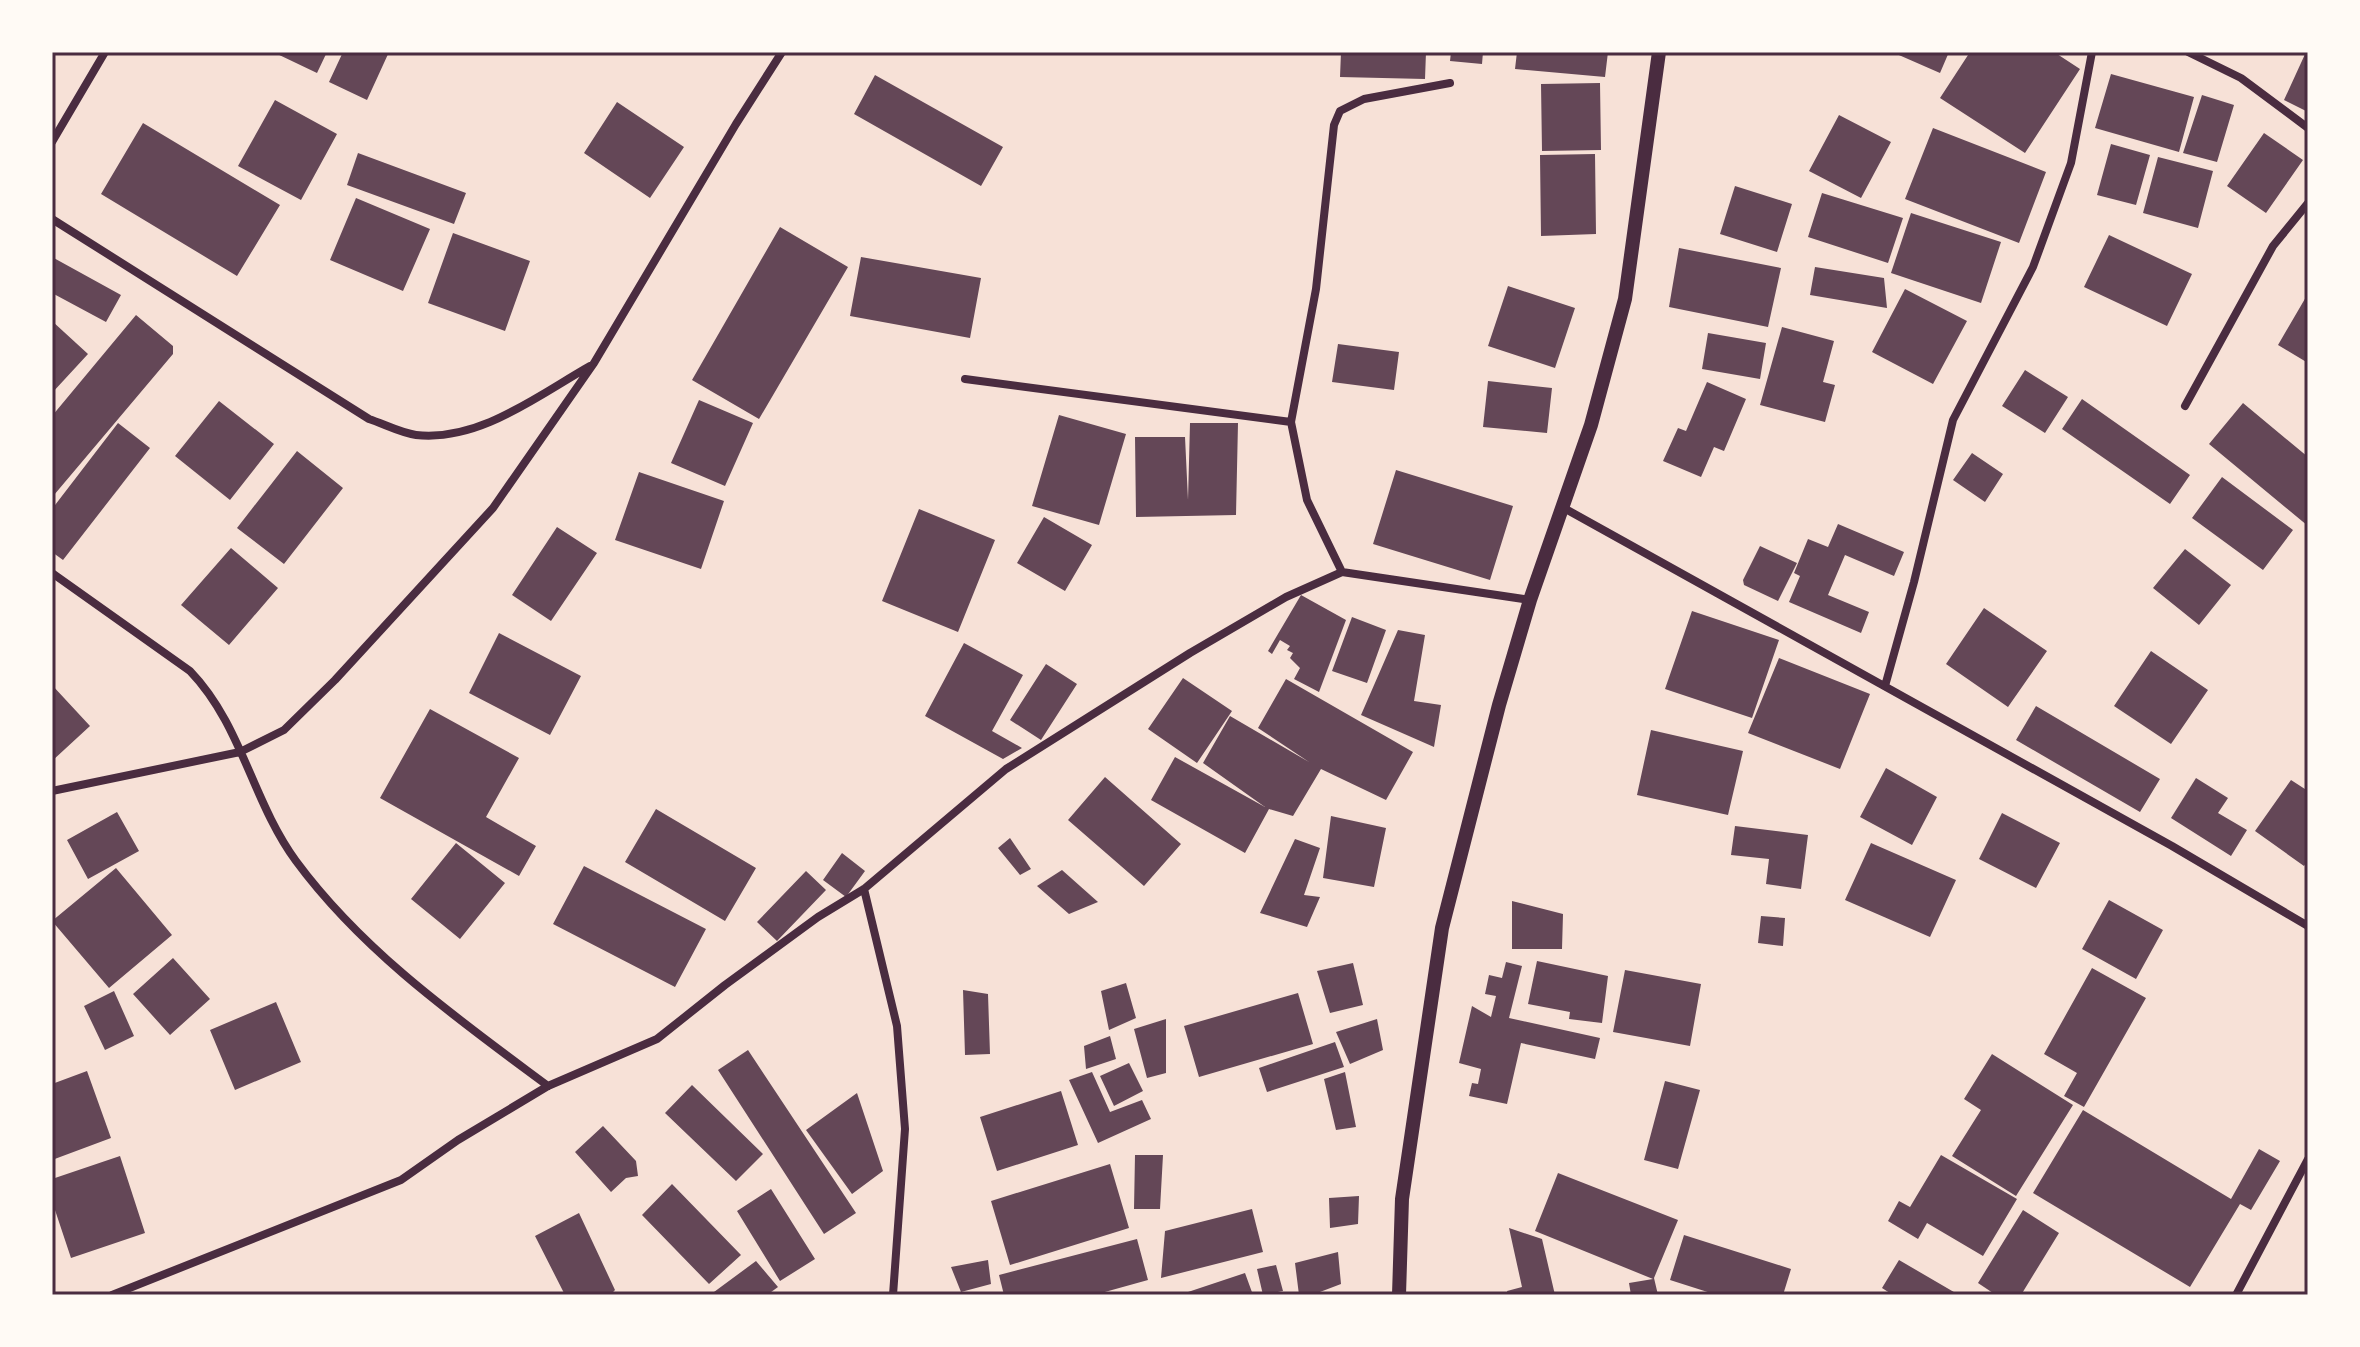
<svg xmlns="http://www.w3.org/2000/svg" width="2360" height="1347" font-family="Figtree,sans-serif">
	<rect width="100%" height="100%" fill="#f7e1d7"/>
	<path fill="#644757" d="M273 52H327L317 73Z
		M343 52H389L367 100 329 82Z
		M1341 52H1426L1425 79 1340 77Z
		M1451 52H1483L1482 64 1450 61Z
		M1517 52H1608L1605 77 1515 69Z
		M1892 52H1949L1940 73Z
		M1970 52H2054L2080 69 2025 153 1940 98Z
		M2306 52H2308V112L2284 100Z
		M2111 74 2194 97 2179 152 2095 128Z
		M875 75 1003 147 981 186 854 114Z
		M1600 83 1601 150 1542 151 1541 84Z
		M2202 95 2234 105 2217 162 2183 153Z
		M275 100 337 134 301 200 238 166Z
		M617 102 684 147 650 198 584 153Z
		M1839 115 1891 142 1861 198 1809 171Z
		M143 123 280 205 237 276 101 194Z
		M1933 128 2046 172 2019 243 1905 199Z
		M2264 133 2303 160 2266 213 2227 186Z
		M2111 144 2150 155 2136 205 2097 195Z
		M358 153 466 193 454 224 347 185Z
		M1595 154 1596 234 1541 236 1540 155Z
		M2158 157 2213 171 2198 228 2143 213Z
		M1735 186 1792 204 1777 252 1720 234Z
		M1822 193 1903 218 1888 263 1808 237Z
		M356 198 430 229 403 291 330 260Z
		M1911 213 2001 242 1981 303 1891 273Z
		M780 227 848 267 759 419 692 380Z
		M453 233 530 261 505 331 428 303Z
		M2109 235 2192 274 2167 326 2084 287Z
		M1679 248 1781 268 1768 327 1669 307Z
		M52 257 121 295 106 322 52 293Z
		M861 257 981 278 970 338 850 316Z
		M1815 267 1884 278 1887 308 1810 295Z
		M1508 286 1575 308 1555 368 1488 346Z
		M1905 289 1967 321 1933 384 1872 352Z
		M2306 297 2308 299V363L2278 345Z
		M136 315 173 346V354L54 495 52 493V416Z
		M52 321 88 354 52 393Z
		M1782 327 1834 341 1823 382 1835 385 1825 422 1760 405Z
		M1708 333 1766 343 1760 379 1702 369Z
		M1338 344 1399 352 1394 390 1332 382Z
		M2025 370 2068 397 2045 433 2002 406Z
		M1488 381 1552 388 1547 433 1483 427Z
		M1707 382 1746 399 1724 451 1714 447 1701 477 1663 461 1678 428 1686 431Z
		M2082 399 2190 475 2170 504 2062 429Z
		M699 400 753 423 725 486 671 463Z
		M219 401 274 444 230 500 175 456Z
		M2243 403 2308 457V526L2209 444Z
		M1059 415 1126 434 1099 525 1032 506Z
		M118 423 150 448 63 560 52 552V509Z
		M1190 423H1238L1236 515 1136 517 1135 437H1185L1188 500Z
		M297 451 343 488 284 564 237 528Z
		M1972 453 2003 474 1985 502 1953 480Z
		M1396 470 1513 506 1490 580 1373 544Z
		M639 472 724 501 701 569 615 540Z
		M2222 477 2293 530 2263 570 2192 518Z
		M919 509 995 540 958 632 882 601Z
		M1044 517 1092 545 1065 591 1017 563Z
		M1838 524 1904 552 1894 576 1845 555 1828 595 1869 612 1861 633 1789 602 1800 576 1794 573 1808 539 1828 547Z
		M557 527 597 553 551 621 512 595Z
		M1760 546 1797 563 1778 601 1744 585 1743 580Z
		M231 548 278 588 229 645 181 605Z
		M2185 549 2231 585 2199 625 2153 588Z
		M1301 595 1346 620 1319 692 1294 679 1300 668 1290 658 1293 653 1287 650 1290 646 1280 640 1272 654 1268 651Z
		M1984 608 2047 651 2008 707 1946 664Z
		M1692 611 1779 640 1752 718 1665 689Z
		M1352 617 1386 630 1367 683 1332 671Z
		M1398 630 1425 635 1414 701 1441 705 1434 747 1361 715Z
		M499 633 581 676 550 735 469 693Z
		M964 643 1023 675 992 731 1022 748 1003 759 925 716Z
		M2151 651 2208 690 2171 744 2114 706Z
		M1779 658 1870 694 1840 769 1748 733Z
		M1046 664 1077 684 1041 740 1010 720Z
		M1183 678 1232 711 1197 763 1148 729Z
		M1286 679 1413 752 1386 800 1321 769 1293 816 1269 809 1245 853 1151 800 1175 757 1265 807 1203 763 1230 716 1309 762 1258 728Z
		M52 685 90 726 52 761Z
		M2036 706 2160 779 2140 812 2016 740Z
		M430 709 519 758 486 817 536 846 519 876 380 798Z
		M1651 730 1743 751 1728 815 1637 795Z
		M1886 768 1937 797 1912 845 1860 817Z
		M1105 777 1181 844 1144 886 1068 820Z
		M2196 778 2228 798 2218 813 2247 830 2231 856 2171 818Z
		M2291 780 2308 791V860L2304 866 2255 831Z
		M656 809 756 868 725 921 625 862Z
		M117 812 139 851 88 879 67 840Z
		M2002 813 2060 843 2036 888 1979 859Z
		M1331 816 1386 828 1374 887 1323 878Z
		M1735 826 1808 835 1801 889 1766 884 1769 859 1731 855Z
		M1010 838 1031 869 1020 875 998 848Z
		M1295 839 1320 848 1304 895 1320 897 1307 927 1260 913Z
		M456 843 505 883 460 939 411 899Z
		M1871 843 1956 880 1930 937 1845 900Z
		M842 853 865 871 846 897 823 880Z
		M584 866 706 929 675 987 553 924Z
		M116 868 172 935 109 988 52 921Z
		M1062 870 1098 902 1069 914 1037 886Z
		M806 871 826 890 777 941 757 922Z
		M2109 900 2163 930 2136 979 2082 949Z
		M1512 901 1563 914 1562 949H1512Z
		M1761 916 1785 918 1783 946 1758 943Z
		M173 958 210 999 170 1035 133 994Z
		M1537 961 1608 976 1602 1023 1569 1019 1570 1012 1528 1004Z
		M1506 962 1522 966 1509 1018 1600 1038 1595 1059 1521 1043 1507 1104 1469 1096 1472 1083 1478 1084 1481 1069 1459 1063 1472 1006 1491 1017 1496 996 1485 994 1489 975 1502 978Z
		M1353 963 1363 1005 1330 1013 1317 971Z
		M2092 968 2146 998 2084 1107 2064 1096 2077 1073 2044 1054Z
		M1625 970 1701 984 1690 1046 1613 1032Z
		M1126 983 1136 1018 1109 1030 1101 991Z
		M963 990 988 994 990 1054 965 1055Z
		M114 991 134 1036 105 1050 84 1006Z
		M1298 993 1313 1044 1199 1077 1184 1026Z
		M276 1002 301 1062 235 1090 210 1030Z
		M1166 1019V1073L1147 1078 1134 1029Z
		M1377 1019 1383 1050 1350 1064 1336 1032Z
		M1110 1036 1116 1059 1086 1069 1084 1046Z
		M1335 1042 1344 1067 1267 1092 1259 1068Z
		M748 1050 856 1213 824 1234 718 1070Z
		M1992 1054 2073 1105 2016 1196 1952 1156 1981 1110 1964 1099Z
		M1129 1063 1143 1091 1114 1106 1100 1076Z
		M87 1071 111 1138 52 1160V1084Z
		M1092 1072 1110 1112 1142 1100 1151 1119 1098 1143 1069 1080Z
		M1345 1072 1356 1127 1336 1130 1324 1079Z
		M1665 1081 1700 1090 1678 1169 1644 1160Z
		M692 1085 763 1154 736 1181 665 1113Z
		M1061 1091 1078 1145 997 1171 980 1117Z
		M857 1093 883 1171 852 1194 806 1130Z
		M2083 1110 2231 1199 2259 1149 2280 1161 2251 1210 2240 1204 2190 1287 2033 1193Z
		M603 1126 636 1161 638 1176 626 1178 611 1192 575 1152Z
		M1135 1155H1163L1160 1209H1134Z
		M1941 1155 2017 1199 1983 1256 1927 1223 1918 1239 1888 1221 1899 1201 1910 1207Z
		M120 1156 145 1233 71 1258 52 1201V1179Z
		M1110 1164 1129 1228 1010 1265 991 1201Z
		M1558 1173 1678 1220 1654 1278 1658 1295H1631L1629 1283 1653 1279 1535 1231Z
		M672 1184 741 1255 709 1284 642 1215Z
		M771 1189 815 1259 780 1281 737 1211Z
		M1359 1196 1358 1224 1330 1228 1329 1198Z
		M1252 1209 1263 1252 1161 1278 1165 1231Z
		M2023 1210 2059 1233 2021 1295H1996L1978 1283Z
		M579 1213 615 1290 610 1295H565L535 1236Z
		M1509 1228 1542 1239 1555 1295H1508L1507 1291 1522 1287Z
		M1684 1235 1791 1269 1783 1295H1717L1670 1280Z
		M1137 1239 1148 1280 1094 1295H1004L999 1275Z
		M1338 1252 1341 1284 1312 1295H1299L1295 1263Z
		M988 1260 991 1284 961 1292 951 1267Z
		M1899 1260 1959 1295H1893L1882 1288Z
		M756 1261 778 1287 767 1295H717L714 1292Z
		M1276 1265 1283 1291 1263 1295 1257 1269Z
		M1245 1273 1253 1295H1182V1294Z"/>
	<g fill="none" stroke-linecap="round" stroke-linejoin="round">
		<path stroke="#4a2c40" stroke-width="8" d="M2188 52 2241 78 2308 128
			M52 142 105 52
			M52 219 369 419C384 424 401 433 416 435 479 442 537 396 590 366
			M965 379 1291 422 1307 500 1342 572
			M2185 406 2273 246 2308 203
			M1291 422 1316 289 1334 125 1340 111 1364 99 1450 83
			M1562 507 2172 846 2308 926
			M52 573 190 671C242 725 252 801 296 861 363 952 458 1019 548 1086
			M1885 686 1914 582 1953 420 2033 267 2071 163 2092 52
			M52 791 240 752 284 730 335 680 493 508 594 363 736 124 782 52
			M864 889 897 1026 905 1129 893 1295
			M112 1295 401 1180 458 1140 548 1086 657 1039 725 985 818 917 864 889 1006 769 1190 653 1286 597 1342 572 1530 600
			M2236 1295 2308 1159"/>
		<path stroke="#4a2c40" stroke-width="14" d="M1399 1295 1402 1199 1442 928 1499 705 1530 600 1591 425 1625 299 1659 52"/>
	</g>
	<rect width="2360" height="1347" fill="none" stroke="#fffaf5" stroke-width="108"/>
	<rect x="54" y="54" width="2252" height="1239" fill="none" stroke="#4a2c40" stroke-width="3"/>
</svg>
